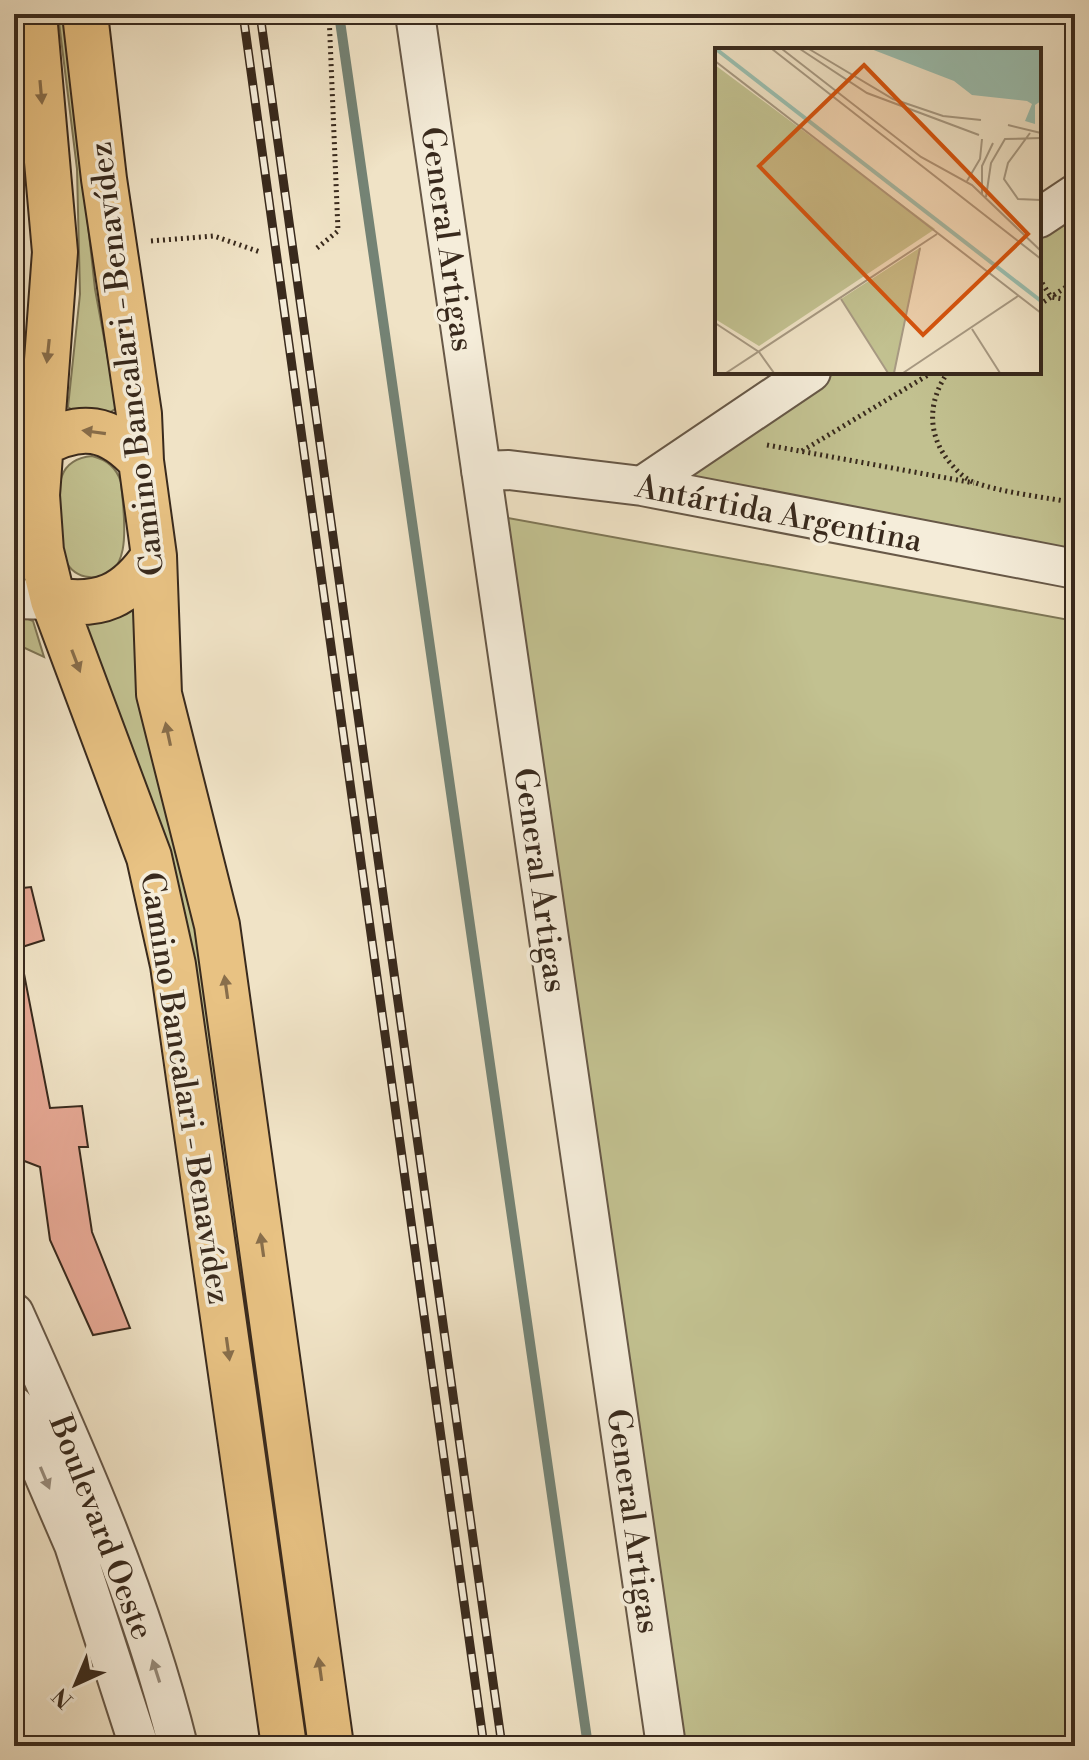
<svg xmlns="http://www.w3.org/2000/svg" width="1089" height="1760" font-family="'Libre Bodoni',serif">
	<rect width="100%" height="100%" fill="#f0e3c6"/>
	<filter id="stains"><feTurbulence type="fractalNoise" baseFrequency=".0025" numOctaves="4"/><feColorMatrix values="0 0 0 0 .2 0 0 0 0 .09 0 0 0 0 .02 0 0 0 .5 -.17"/></filter>
	<radialGradient id="worn" r=".72"><stop offset=".6" stop-color="#630" stop-opacity="0"/><stop offset="1" stop-color="#630" stop-opacity=".3"/></radialGradient>
	<path fill="#c2c190" stroke="#7e7656" stroke-width="2" d="M58 14H65L95 289 116 403 115 409C105 418 77 416 68 407L80 294 77 169Z
		M1075 194V569L642 486 811 372H1039V218Z
		M92 456C107 460 116 467 121 482 123 510 137 583 89 577 78 576 70 570 65 560 59 550 61 535 60 524 59 494 52 460 92 456Z
		M470 511 1075 621V1746H671Z
		M134 610 185 853 316 1746H305L245 1314 189 959 80 624Z
		M26 618 33 621 44 657 14 643V619Z"/>
	<g fill="none" stroke-linecap="round" stroke-linejoin="round">
		<path stroke="#748375" stroke-width="10" d="M339 14 588 1746"/>
	</g>
	<path fill="#e6a894" stroke="#392a1d" stroke-width="2" d="M31 887 44 940 19 948 50 1108 82 1106 88 1147H79L92 1232 130 1328 93 1335 50 1240 40 1167 14 1157V889Z"/>
	<g fill="none" stroke-linecap="round" stroke-linejoin="round">
		<defs>
			<path id="minor" d="M415 14 666 1746
				M1039 218 1075 194
				M14 435 43 405
				M481 471 509 470 642 486 1075 569
				M642 486 811 372
				M14 599 53 600
				M14 1313C77 1453 141 1596 178 1746
				M14 1406 74 1545 139 1746"/>
			<path id="major" d="M34 14 55 252 37 495 41 551 53 600 149 857 173 965 284 1746
				M85 14 104 179 139 414 141 461 154 556 159 694 217 925 331 1746
				M40 445C81 422 109 426 141 461
				M53 600C100 608 127 596 154 556"/>
		</defs>
		<use href="#minor" stroke="#675847" stroke-width="42"/>
		<use href="#major" stroke="#392a1d" stroke-width="48"/>
		<path stroke="#392a1d" stroke-width="5" stroke-dasharray="2 4" stroke-linecap="butt" d="M151 241 214 236 260 252
			M317 248 338 231 329 14
			M1039 278 1051 297 1075 301
			M1039 305 1075 281
			M948 372C927 402 927 436 951 464 958 472 966 480 976 483 1004 493 1045 497 1075 503
			M767 445 974 483
			M802 451 933 372"/>
		<use href="#minor" stroke="#f5edda" stroke-width="38"/>
		<use href="#major" stroke="#e8c283" stroke-width="44"/>
		<defs>
			<path id="rail" d="M243 14 484 1746
				M260 14 502 1746"/>
		</defs>
		<use href="#rail" stroke="#392a1d" stroke-width="9"/>
		<use href="#rail" stroke="#f5edda" stroke-width="6" stroke-dasharray="18" stroke-linecap="butt"/>
	</g>
	<defs><path id="oneway-solid" d="M-6-.8H1V-3.2L6.5 0L1 3.2V.8H-6Z" transform="scale(2)"/></defs>
	<g fill="#886e4b">
		<use href="#oneway-solid" transform="translate(41 92) rotate(85)"/>
		<use href="#oneway-solid" transform="translate(48 351) rotate(96)"/>
		<use href="#oneway-solid" transform="translate(94 432) rotate(-172)"/>
		<use href="#oneway-solid" transform="translate(76 661) rotate(69)"/>
		<use href="#oneway-solid" transform="translate(168 734) rotate(-102)"/>
		<use href="#oneway-solid" transform="translate(226 987) rotate(-98)"/>
		<use href="#oneway-solid" transform="translate(262 1245) rotate(-98)"/>
		<use href="#oneway-solid" transform="translate(228 1349) rotate(82)"/>
		<use href="#oneway-solid" transform="translate(320 1669) rotate(-98)"/>
	</g>
	<g fill="#978c7c">
		<use href="#oneway-solid" transform="translate(45 1478) rotate(67)"/>
		<use href="#oneway-solid" transform="translate(156 1671) rotate(-108)"/>
	</g>
	<g text-anchor="middle" stroke-width="7" stroke-linejoin="round" paint-order="stroke">
		<g font-size="32" fill="#392a1d" stroke="#f5edda">
			<text transform="translate(448 239) rotate(82)" y="11">General Artigas</text>
			<text transform="translate(126 359) rotate(-97)" y="11">Camino Bancalari - Benavídez</text>
			<text transform="translate(779 513) rotate(11)" y="11">Antártida Argentina</text>
			<text transform="translate(541 880) rotate(82)" y="11">General Artigas</text>
			<text transform="translate(186 1088) rotate(81)" y="11">Camino Bancalari - Benavídez</text>
			<text transform="translate(634 1521) rotate(82)" y="11">General Artigas</text>
			<text transform="translate(102 1527) rotate(69)" y="11">Boulevard Oeste</text>
		</g>
	</g>
	<g transform="translate(715 48)">
		<rect width="326" height="326" fill="#f0e3c6"/>
		<path d="M0 17 220 181 44 298 0 271ZM206 199 179 325H173L126 251Z" fill="#c2c190"/>
		<path d="M156 1H326V53L320 57V76L310 73 317 56 312 53 257 47 239 33Z" fill="#9bbfb0"/>
		<path fill="none" stroke="#9bbfb0" stroke-width="4" d="M1 1 326 253"/>
		<path fill="none" stroke="#a79982" stroke-width="2" d="M57 1 326 211M67 1 206 109 257 137 326 203M85 1 152 45 264 87M94 1 178 51 228 68 266 72M0 13 326 265M293 77 326 85M315 85 293 115 289 131 303 151 326 152M252 133 265 111 267 91M267 146V118L278 95M271 149 276 115 290 91 326 90M126 251 173 325M0 275 44 304 59 325M257 281 285 325M11 325 222 186M179 325 205 200M188 325 303 248"/>
		<path fill="#d6540e" fill-opacity="0.15" stroke="#d6540e" stroke-width="4" d="M149 17 313 186 208 287 44 118Z"/>
		<rect width="326" height="326" fill="none" stroke="#392a1d" stroke-width="4"/>
	</g>
	<rect width="1089" height="1760" fill="none" stroke="#f0e3c6" stroke-width="48"/>
	<rect x="16" y="16" width="1057" height="1728" fill="none" stroke="#392a1d" stroke-width="4"/>
	<rect x="24" y="24" width="1041" height="1712" fill="none" stroke="#392a1d" stroke-width="2"/>
	<g transform="translate(76 1684) rotate(224)" stroke="#f5edda" stroke-width="6" paint-order="stroke">
	<path d="M0-6L14 30L0 20L-14 30Z" fill="#392a1d"/>
	<text y="-12" font-size="22" font-weight="bold" text-anchor="middle" fill="#392a1d">N</text>
	</g>
	<rect width="100%" height="100%" filter="url(#stains)"/>
	<rect width="100%" height="100%" fill="url(#worn)"/>
</svg>
